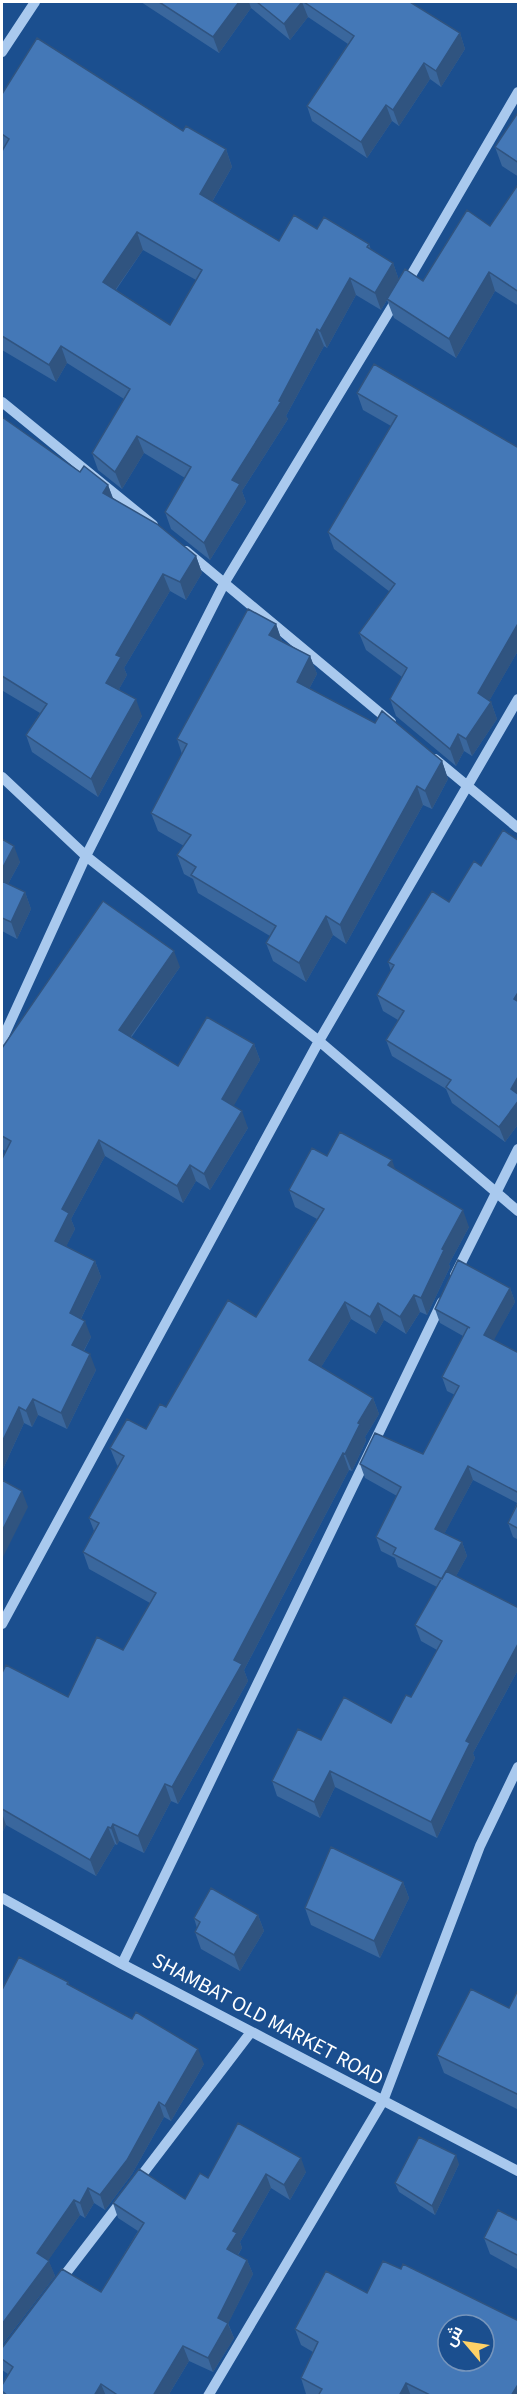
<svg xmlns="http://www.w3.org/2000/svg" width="520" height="2397" font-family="'Source Sans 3',Cairo,sans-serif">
	<rect width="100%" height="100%" fill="#1b4f8f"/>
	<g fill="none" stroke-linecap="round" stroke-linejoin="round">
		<path stroke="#a9c9ee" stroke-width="10" d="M2 52 35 2
			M406 284 518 92
			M2 402 153 525
			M186 551 391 722
			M435 759 518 828
			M2 777 86 856 319 1041 518 1211
			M2 1040 86 856 225 582 398 297
			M455 1275 518 1149
			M2 1624 319 1041 518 699
			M2 1898 122 1964 518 2171
			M122 1964 442 1302
			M135 2184 251 2032
			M60 2281 123 2199
			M208 2396 383 2101 480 1846 518 1767"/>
	</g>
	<path fill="#3a679d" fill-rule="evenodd" d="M141 2H410L460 33 465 49 441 87 430 79 399 126 392 121 367 158 312 121 307 106 348 44 308 17 290 40 251 8 219 53Z
		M2 94 183 131 226 149 232 167 212 202 279 241 317 229 369 244 371 250 393 263 399 280 423 281 490 226 519 183V306L495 291 456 358 394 318 387 300 381 310 356 295 327 348 324 346 286 416 288 419 242 491 246 502 210 560 171 529 165 512 185 478 144 453 122 489 98 470 92 453 124 399 67 363 56 382 2 350V151L3 148 2 147ZM143 250 196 280 170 325 116 290Z
		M519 111V177L502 166 495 147Z
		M357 393 519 448V649L489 701 491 702 497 719 472 756 464 751 456 766 396 716 390 699 402 677 366 650 359 633 390 592 334 549 328 532 391 426 363 410Z
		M2 417 80 472 108 485 113 498 196 556 202 573 186 600 170 591 124 668 127 675 119 689 142 716 98 797 32 752 26 735 40 713 3 691 2 687Z
		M276 624 282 641 310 656 317 674 309 689 442 761 448 779 432 809 423 805 346 944 333 935 306 982 273 961 266 943 270 936 198 893 193 879 184 874 177 855 184 846 158 831 151 813 182 754 177 739Z
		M2 839 20 862 8 884 25 892 31 909 17 939 2 931Z
		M519 841V1123L505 1142 452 1103 446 1089 392 1056 386 1040 398 1020 383 1011 377 995 391 971 388 962 449 902 481 866Z
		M180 967 131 1038 178 1066 254 1044 260 1060 233 1106 248 1128 210 1190 196 1181 183 1203 105 1156 71 1219 75 1229 66 1246 95 1261 101 1277 81 1319 91 1337 84 1351 96 1370 67 1429 38 1415 32 1427 24 1423 2 1471 6 1151 2 1149V1048Z
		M327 1156 395 1169 469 1227 449 1264 450 1267 427 1315 420 1312 406 1334 384 1320 376 1334 351 1319 321 1367 373 1398 379 1414 365 1437 366 1441 352 1471 349 1470 244 1670 248 1681 178 1804 171 1801 144 1853 119 1841 117 1845 115 1844 96 1876 6 1825 3 1831 2 1830V1673L68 1697 123 1650 150 1603 89 1569 83 1552 94 1531 89 1518 118 1466 117 1465 110 1448 146 1429 166 1407 256 1317 317 1219 295 1207 289 1190Z
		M510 1288 515 1302 493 1340 519 1353V1540L513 1537 508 1523 517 1503 473 1480 444 1534 462 1542 467 1556 456 1576 519 1608V1668L473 1753 475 1758 437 1838 335 1787 320 1818 277 1796 272 1781 321 1740 391 1723 411 1697 437 1650 421 1641 415 1625 437 1587 398 1567 395 1558 381 1551 376 1537 397 1496 365 1478 360 1464 423 1454 455 1395 447 1391 442 1377 463 1336 440 1323 435 1309Z
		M403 1882 409 1898 380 1958 311 1925 305 1908Z
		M258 1915 264 1931 240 1971 201 1949 195 1932 197 1928 194 1918Z
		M68 1982 69 1985 204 2064 171 2121 164 2117 132 2174 105 2210 94 2203 85 2218 80 2215 48 2260 55 2276 2 2345V1990Z
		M519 1988V2110L444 2073 437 2055 509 2008Z
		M238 2123 306 2172 290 2200 271 2188 240 2242 242 2248 238 2255 247 2260 253 2274 228 2323 234 2338 213 2372 189 2361 168 2396H2V2385L8 2374 2 2370V2348L101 2292 138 2231 118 2218 113 2203 185 2199 208 2178Z
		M459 2164 435 2215 399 2192 395 2183Z
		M519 2221V2270L490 2254 484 2238Z
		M401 2269 519 2396H309L306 2394 301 2378 313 2352 301 2345 295 2329 367 2293Z"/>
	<path fill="#305480" d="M239 2H249L251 8 219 53 213 37Z
		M302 2 308 17 290 40 284 24Z
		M460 33 465 49 441 87 436 71Z
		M424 63 430 79 399 126 393 110Z
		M386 105 392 121 367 158 361 142Z
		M226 149 232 167 206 212 200 194Z
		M137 232 143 250 109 299 103 282Z
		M393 263 399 280 381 310 375 293Z
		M489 272 495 291 456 358 449 339Z
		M350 278 356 295 327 348 320 331Z
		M317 329 324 346 286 416 288 419 242 491 246 502 210 560 204 543 232 480 279 401Z
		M61 346 67 363 56 382 49 365Z
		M137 436 144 453 122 489 115 472Z
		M108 485 114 502 103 493Z
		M196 556 202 573 186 600 180 582Z
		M163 574 170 591 124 668 127 675 113 700 106 683 116 655Z
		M519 622V649L484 710 478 693Z
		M276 624 282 642 269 635Z
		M310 656 317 674 303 700 297 682Z
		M136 699 142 716 98 797 91 779Z
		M491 702 497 719 472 756 466 739Z
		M458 734 464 751 456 766 450 749Z
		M442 761 448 779 432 809 425 791Z
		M417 786 423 805 346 944 340 925Z
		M14 846 20 862 2 895V869Z
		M25 892 31 909 17 939 11 922Z
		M326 916 333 935 306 982 299 963Z
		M174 951 180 967 124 1046 119 1030Z
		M519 991V1011L514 999Z
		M254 1044 260 1060 228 1116 222 1099Z
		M519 1075V1123L505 1142 499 1127 511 1089Z
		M242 1111 248 1128 210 1190 204 1174Z
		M99 1140 105 1156 71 1219 75 1229 61 1257 55 1241 62 1209Z
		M392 1160 398 1177 388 1165Z
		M190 1165 196 1181 183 1203 177 1186Z
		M463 1210 469 1227 449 1264 450 1267 427 1315 421 1298 442 1249Z
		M95 1261 101 1277 76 1329 70 1313Z
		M510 1288 515 1302 489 1349 484 1335Z
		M414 1295 420 1312 406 1334 400 1317Z
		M345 1302 351 1319 315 1377 309 1360Z
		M378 1303 384 1320 376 1334 370 1317Z
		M85 1321 91 1337 78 1361 72 1345Z
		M90 1354 96 1370 67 1429 61 1413Z
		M373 1398 379 1414 365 1437 366 1441 352 1471 345 1454 358 1423Z
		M33 1399 38 1415 32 1427 26 1411Z
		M19 1407 24 1423 2 1471V1442Z
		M343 1453 349 1470 244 1670 248 1681 178 1804 172 1787 234 1660Z
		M468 1466 473 1480 440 1542 435 1529Z
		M22 1491 28 1507 2 1559V1531Z
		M462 1542 467 1556 447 1593 442 1579Z
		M519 1642V1668L473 1753 475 1758 437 1838 431 1822 466 1741Z
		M330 1771 335 1787 320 1818 314 1802Z
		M165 1784 171 1801 144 1853 138 1836Z
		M2 1813 6 1825 3 1831 2 1827Z
		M113 1824 119 1841 117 1845 111 1828Z
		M108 1827 115 1844 96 1876 90 1860Z
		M403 1882 409 1898 380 1958 374 1941Z
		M258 1915 264 1931 240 1971 234 1955Z
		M198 2049 204 2064 171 2121 165 2106Z
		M159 2102 164 2117 132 2174 105 2210 100 2195Z
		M456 2155 459 2164 435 2215 432 2206Z
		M301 2158 306 2172 290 2200 284 2185Z
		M266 2174 271 2188 240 2242 242 2248 232 2264 227 2249 233 2231Z
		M88 2188 94 2203 85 2218 80 2203Z
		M74 2200 80 2215 43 2268 37 2253Z
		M247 2260 253 2274 228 2324 234 2338 213 2372 208 2358 218 2318Z
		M49 2261 55 2276 2 2345V2324Z
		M183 2346 189 2361 168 2396H153Z
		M406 2383 411 2396H399Z
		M519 2383V2396H511Z
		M101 2384 106 2396H94Z"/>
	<path fill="#4478b7" stroke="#305480" stroke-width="1.5" fill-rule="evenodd" d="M159 2H239L213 37Z
		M257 2H302L284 24Z
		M304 2H410L460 33 436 71 424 63 393 110 386 105 361 142 307 106 354 36Z
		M37 38 183 131 186 126 226 149 200 194 279 241 294 215 317 229 324 217 369 244 367 247 393 263 375 293 350 278 320 331 317 329 279 401 281 402 232 480 240 484 204 543 165 512 191 467 137 436 115 472 92 453 130 389 61 346 49 365 2 336V151L9 139 2 134V94ZM137 232 202 270 170 325 103 282Z
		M519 111V163L495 147Z
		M519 183V292L489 272 449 339 387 299 405 269 423 281 467 210 490 226Z
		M374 364 519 448V622L478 693 491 702 466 739 458 734 450 749 390 699 407 668 359 633 395 584 328 532 397 416 357 393Z
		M2 417 80 472 84 466 108 485 103 493 157 524 196 556 180 582 163 574 116 655 121 657 106 683 136 699 91 779 26 735 47 704 2 676Z
		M248 609 276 624 269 635 310 656 297 682 375 723 382 711 442 761 425 791 417 786 340 925 326 916 299 963 266 943 276 926 191 875 196 867 177 855 191 835 151 813 187 744 177 739Z
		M503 830 519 841V991L514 999 519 1002V1075L511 1089 519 1095V1100L499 1127 446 1087 451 1080 386 1040 404 1011 377 995 394 965 388 962 432 891 449 902 474 861 481 866Z
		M2 839 14 846 2 869Z
		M2 881 25 892 11 922 2 918Z
		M103 901 174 951 119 1030 178 1066 207 1017 254 1044 222 1099 242 1111 204 1174 190 1165 177 1186 99 1140 62 1209 69 1213 55 1241 95 1261 70 1313 85 1321 72 1345 90 1354 61 1413 33 1399 26 1411 19 1407 2 1442V1159L11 1141 2 1136V1048Z
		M340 1132 392 1160 388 1165 463 1210 442 1249 444 1250 421 1298 414 1295 400 1317 378 1303 370 1317 345 1302 309 1360 373 1398 358 1423 360 1424 345 1454 343 1453 234 1660 242 1664 172 1787 165 1784 138 1836 113 1824 111 1828 108 1827 90 1860 2 1809V1673L6 1665 68 1697 97 1637 123 1650 156 1593 83 1552 99 1523 89 1518 124 1456 110 1448 127 1419 146 1429 160 1404 166 1407 228 1300 256 1317 324 1209 289 1190 312 1148 327 1156Z
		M458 1260 510 1288 484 1335 519 1353V1493L468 1466 435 1529 462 1542 442 1579 393 1554 396 1548 376 1537 401 1487 360 1464 375 1433 423 1454 459 1386 442 1377 468 1327 470 1328 435 1309Z
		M2 1480 22 1491 2 1531Z
		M519 1501V1529L508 1523Z
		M446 1571 519 1608V1642L466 1741 470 1743 431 1822 330 1771 314 1802 272 1781 298 1729 321 1740 344 1697 391 1723 406 1695 411 1697 442 1641 415 1625Z
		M331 1847 403 1882 374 1941 305 1908Z
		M211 1888 258 1915 234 1955 195 1932 200 1922 194 1918Z
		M19 1957 68 1982 67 1984 132 2019 136 2012 198 2049 165 2106 159 2102 127 2160 100 2195 88 2188 80 2203 74 2200 37 2253 49 2261 2 2324V1990Z
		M519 1988V2095L437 2055 471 1989 509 2008Z
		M238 2123 301 2158 284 2185 266 2174 233 2231 237 2233 227 2249 247 2260 218 2318 228 2323 208 2358 183 2346 153 2396H119L101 2384 94 2396H8L2 2391V2385L13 2367 2 2359V2348L62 2269 101 2292 144 2223 113 2203 139 2169 185 2199 200 2173 208 2178Z
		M419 2137 456 2155 432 2206 395 2183Z
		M498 2210 519 2221V2256L484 2238Z
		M383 2261 401 2269 403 2264 519 2321V2383L511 2396H432L406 2383 399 2396H318L322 2389 301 2378 318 2342 295 2329 326 2271 367 2293ZM448 2325H484V2361H448Z"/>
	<g text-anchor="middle" stroke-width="4.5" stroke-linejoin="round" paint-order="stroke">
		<g font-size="21" fill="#fff" stroke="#1b4f8f">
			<text transform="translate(268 2019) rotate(28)" y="7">SHAMBAT OLD MARKET ROAD</text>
		</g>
	</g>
	<rect width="520" height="2397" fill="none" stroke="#ffffff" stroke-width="6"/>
	<g transform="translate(466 2343) rotate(299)"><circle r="28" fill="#1b4f8f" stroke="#7695bc" stroke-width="1.5"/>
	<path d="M0-4.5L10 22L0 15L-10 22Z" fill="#ffd166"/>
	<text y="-9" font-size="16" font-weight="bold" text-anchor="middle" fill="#ffffff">ش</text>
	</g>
</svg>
